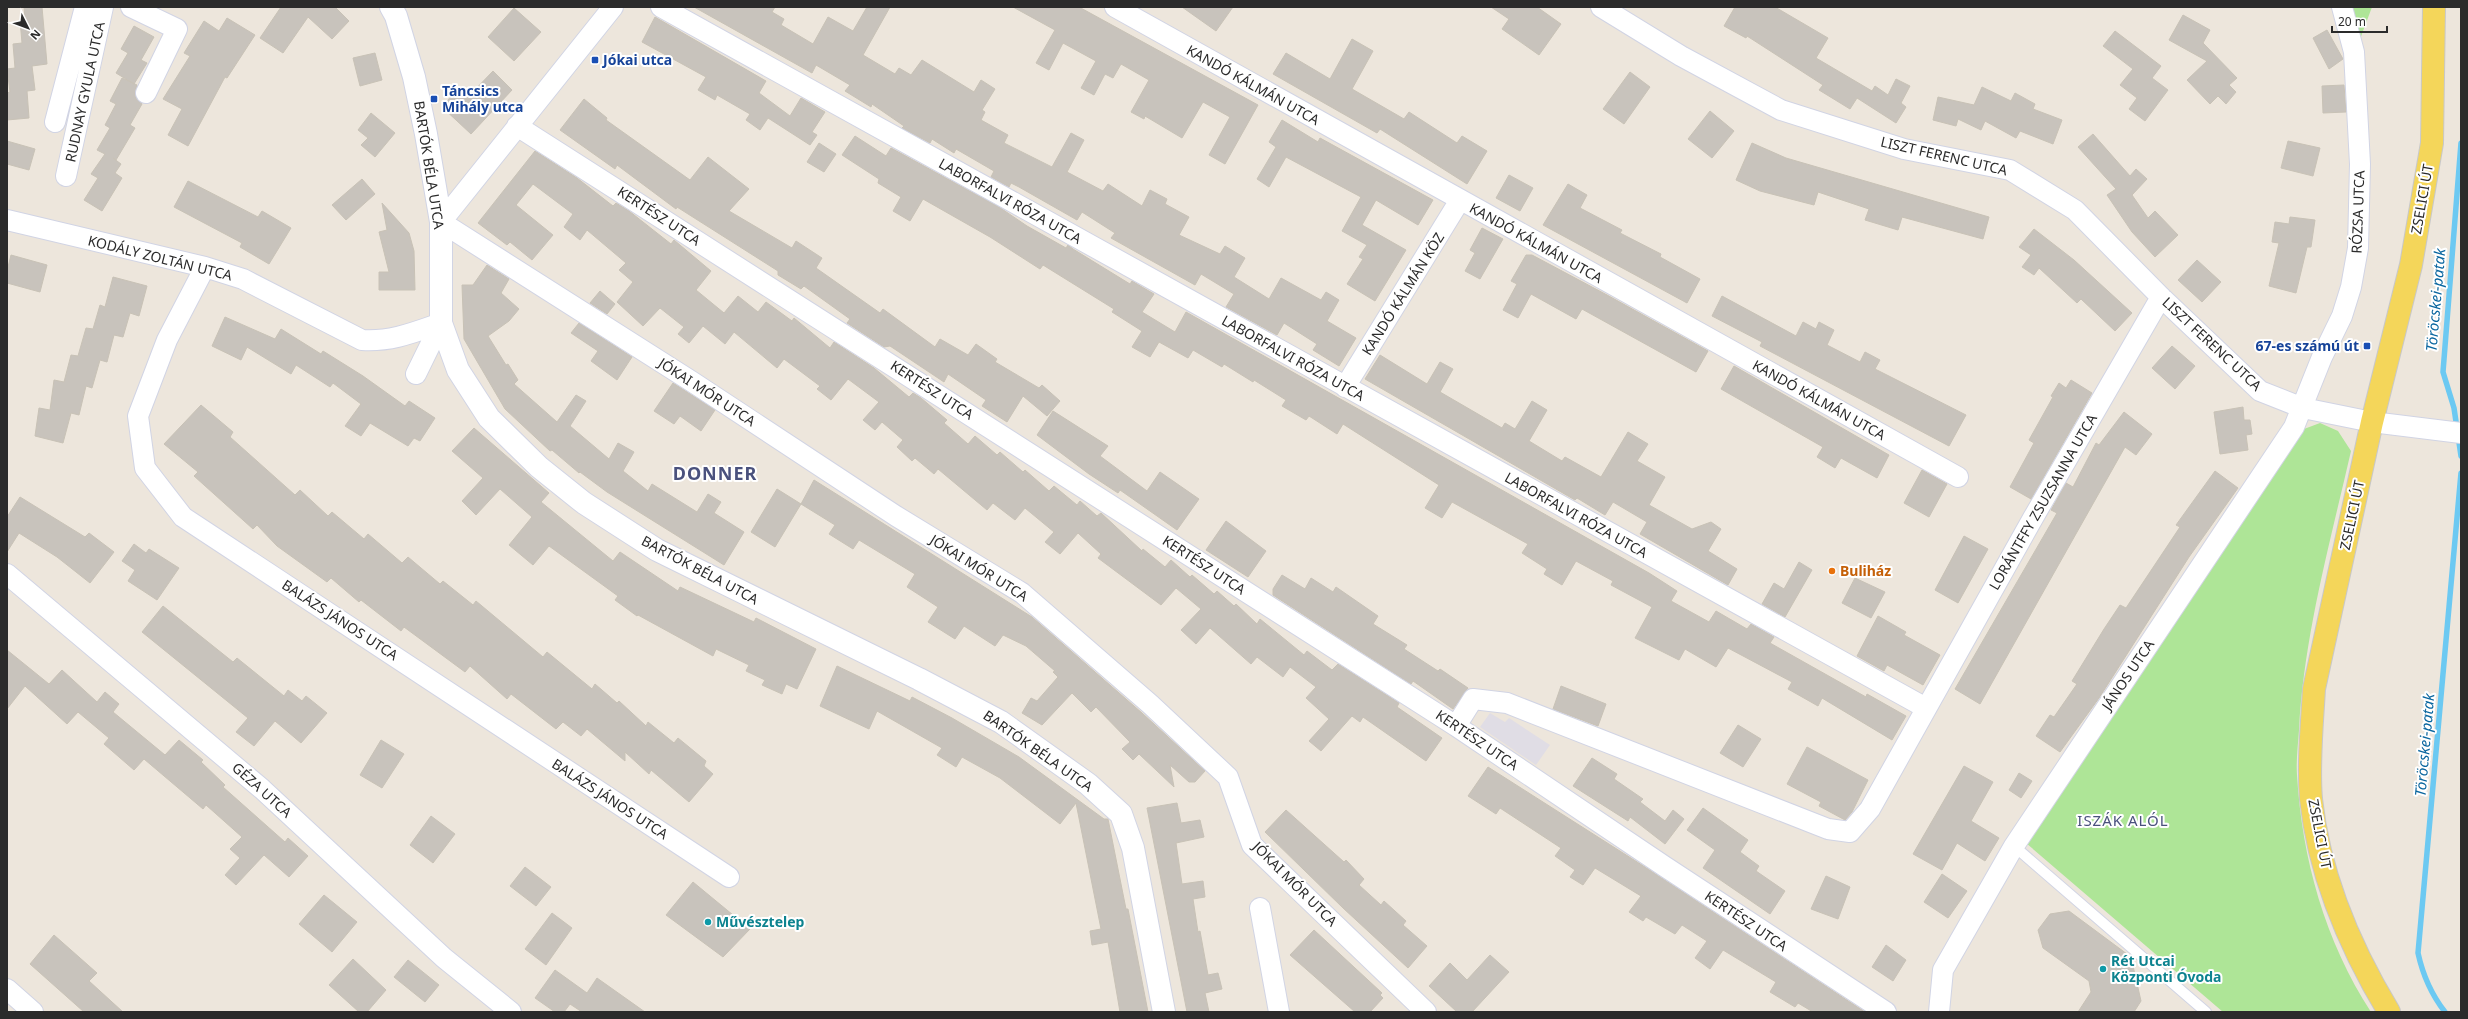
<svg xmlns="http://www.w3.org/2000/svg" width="2468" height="1019" font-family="'Noto Sans',sans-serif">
	<rect width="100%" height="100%" fill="#ede6dc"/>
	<path fill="#e0dde5" d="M1490 713 1505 722 1509 718 1550 745 1536 765 1480 727Z"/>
	<path fill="#aee597" d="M2335 7H2372L2356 50Z
		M2320 423 2338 431 2351 451C2330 543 2304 635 2299 730 2298 745 2296 760 2297 775 2302 859 2325 941 2371 1012H2223L2026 843 2296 432Z"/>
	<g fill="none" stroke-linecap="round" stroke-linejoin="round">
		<path stroke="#6cc9f2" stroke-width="5.5" d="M2461 143 2443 372 2454 408 2461 456
			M2445 1012C2431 994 2423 976 2418 953L2461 473"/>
	</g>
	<path fill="#c8c3bc" stroke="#c8c2b6" d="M24 7H42L47 64 32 66 35 90 27 91 29 118 7 120V93L10 92 7 69 15 68 13 44 22 43 20 20 25 19Z
		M281 7H335L349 21 332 39 308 17 283 53 260 38Z
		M694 7H775L772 12 784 19 781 25 813 44 828 17 853 31 867 7H890L863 55 895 74 899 68 911 75 922 60 974 92 981 80 995 89 982 110 985 112 981 120 1008 135 1004 143 1052 167 1071 133 1084 140 1067 172 1103 191 1108 184 1142 206 1150 190 1167 199 1165 204 1189 217 1179 235 1220 254 1225 246 1245 258 1234 277 1269 299 1281 278 1321 300 1326 292 1339 300 1327 321 1356 338 1339 366 1313 350 1317 344 1284 323 1277 335 1226 307 1234 294 1201 274 1195 285 1111 238 1115 233 1082 212 1077 220 1019 187 1011 183 1009 187 991 177 994 171 956 149 954 153 932 139 930 143 902 128 904 126 872 104 871 107 845 91 850 85 816 65 812 73Z
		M1013 7H1079L1258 105 1225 164 1209 155 1230 117 1203 102 1182 138 1145 116 1144 119 1131 112 1149 80 1121 64 1113 78 1105 74 1094 95 1081 88 1096 61 1063 43 1049 70 1036 63 1055 30Z
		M1182 7H1233L1216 31Z
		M1491 7H1537L1561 24 1539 55 1502 29 1509 19Z
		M1735 7H1775L1828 38 1816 58 1872 91 1875 86 1888 95 1896 79 1910 86 1901 103 1906 107 1896 123 1857 98 1850 109 1819 90 1823 85 1747 36 1746 38 1724 26Z
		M514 8 541 32 514 61 488 37Z
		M2183 15 2210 30 2203 43 2237 78 2229 85 2236 92 2226 104 2218 96 2210 104 2187 80 2207 61 2169 40Z
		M655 17 766 81 759 93 790 116 801 98 825 112 812 132 817 135 810 145 768 118 760 130 746 120 750 114 717 95 715 100 698 90 706 77 642 42Z
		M227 18 255 35 227 78 225 77 188 146 168 135 182 109 163 99 190 56 184 53 204 21 219 31Z
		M134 26 154 37 141 60 147 63 134 84 116 73 128 53 121 49Z
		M2327 30 2343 59 2329 69 2313 38Z
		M2115 31 2161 66 2152 78 2168 90 2145 121 2129 109 2137 98 2120 85 2133 69 2103 46Z
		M1352 39 1373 51 1352 89 1404 119 1409 112 1457 143 1462 136 1487 151 1467 184 1380 129 1377 133 1273 74 1286 53 1330 79Z
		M375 53 382 80 360 86 353 58Z
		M493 71 512 90 471 134 442 107 459 87 469 96Z
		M1630 72 1650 87 1624 124 1603 109Z
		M122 78 137 85 135 94 142 104 130 125 135 128 116 160 113 158 121 164 115 173 122 178 102 211 84 200 98 178 91 174 105 154 97 150 110 128 105 125 116 104 110 101Z
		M2344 85 2346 112 2323 113 2322 86Z
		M1982 87 2011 101 2015 93 2035 104 2033 109 2062 120 2053 144 2020 131 2016 138 1985 121 1981 130 1958 119 1956 126 1933 120 1938 97 1974 105Z
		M584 99 607 118 606 120 690 180 708 157 749 189 729 211 792 248 796 241 822 258 816 268 880 313 883 309 935 347 940 339 968 355 976 344 997 359 995 362 1039 388 1042 385 1060 401 1047 416 1023 396 1007 422 982 406 986 400 948 374 944 382 890 346 884 347 847 323 850 319 804 286 801 289 778 275V271L677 207 676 209 617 165 615 169 560 130Z
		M1710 111 1734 131 1712 158 1688 139Z
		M371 113 395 133 375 157 361 145 368 138 358 130Z
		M1282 120 1318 142 1320 138 1433 200 1418 225 1376 200 1362 225 1406 250 1375 301 1347 284 1363 259 1359 257 1367 245 1342 231 1361 197 1286 157 1269 187 1257 179 1276 147 1269 142Z
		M2093 134 2130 176 2136 169 2147 179 2132 195 2148 218 2155 211 2178 235 2155 257 2132 232 2107 195 2116 189 2078 147Z
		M855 136 886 156 891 148 999 207 1027 226 1066 248 1068 245 1073 249 1130 284 1132 281 1142 287 1154 294 1142 312 1175 332 1186 312 1649 573 1677 591 1671 601 1709 622 1716 611 1747 629 1751 624 1774 637 1770 643 1866 697 1867 694 1906 716 1892 740 1822 698 1818 706 1788 689 1792 682 1728 648 1716 667 1685 649 1679 660 1635 638 1652 607 1611 585 1613 581 1576 561 1562 585 1544 574 1547 569 1522 553 1528 544 1452 502 1442 518 1425 508 1439 485 1343 424 1337 434 1309 416 1306 420 1282 406 1286 400 1254 380 1253 382 1224 364 1222 367 1193 350 1188 358 1159 342 1150 357 1132 347 1142 331 1112 312 1114 309 1043 265 1040 269 990 237 923 199 910 221 893 211 901 197 878 183 879 179 842 155Z
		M7 141 35 149 29 170 7 164Z
		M2288 141 2320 148 2313 176 2281 168Z
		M819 143 836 154 824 172 807 162Z
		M1752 143 1786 158 1989 217 1983 239 1902 217 1898 230 1865 220 1869 209 1818 192 1814 205 1760 191 1736 180Z
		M535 151 577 178 613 206 616 203 629 211 671 244 674 240 711 271 696 290 724 313 738 296 758 312 766 302 792 321 794 318 830 348 834 342 874 368 909 397 913 393 921 398 947 420 944 423 968 444 975 436 997 455 1000 452 1023 472 1025 470 1049 491 1054 486 1077 505 1080 501 1097 516 1101 513 1142 551 1143 549 1165 567 1171 560 1190 577 1192 575 1214 594 1217 591 1234 606 1236 604 1257 624 1260 619 1304 655 1307 651 1332 670 1338 664 1399 703 1397 707 1442 738 1426 761 1363 717 1360 722 1352 716 1321 751 1309 741 1329 719 1306 698 1316 687 1290 667 1283 677 1257 657 1251 664 1210 628 1196 644 1181 630 1201 609 1176 588 1161 605 1098 558 1101 554 1078 533 1060 554 1045 542 1054 532 1025 508 1015 520 993 503 987 510 938 469 934 474 915 458 912 461 897 447 903 440 882 422 875 430 863 420 879 402 848 379 831 400 817 389 820 386 784 359 777 368 734 332 725 344 703 326 689 343 678 334 684 327 660 308 643 326 617 302 633 282 619 270 626 263 587 230 580 240 564 227 573 214 533 184 516 205 553 235 532 260 510 242 507 245 478 223Z
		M1509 175 1533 188 1520 211 1496 198Z
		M362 179 375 194 346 220 332 205Z
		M188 181 258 217 262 211 291 228 269 264 240 247 242 243 174 207Z
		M1568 184 1587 195 1580 208 1622 230 1620 233 1661 254 1660 257 1700 279 1687 303 1543 225Z
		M382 203 409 233 414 251 415 290H379V272H389L379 232 387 230Z
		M2290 217 2315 220 2311 247H2307L2296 293 2269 286 2279 243 2272 242 2275 222 2289 224Z
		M1482 228 1503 239 1480 279 1465 271 1475 253 1470 250Z
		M2034 229 2074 260 2132 313 2115 331 2081 299 2077 303 2039 268 2034 275 2022 267 2031 255 2019 247Z
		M11 255 47 265 40 292 7 283V271Z
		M1526 255H1532L1607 295 1708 351 1696 372 1582 309 1576 319 1531 294 1518 318 1503 310 1517 284 1511 281Z
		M2197 260 2221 282 2202 302 2178 280Z
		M487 265 509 279 501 293 519 309 509 321 488 336 506 365 508 364 518 380 514 384 557 422 576 395 586 401 570 426 609 459 618 443 634 452 623 471 648 491 652 484 697 512 708 494 721 502 714 513 744 532 724 565 607 492 580 472 579 473 552 450 550 451 505 409 464 339 462 285H473Z
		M113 277 147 286 139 316 130 313 123 337 114 335 107 362 100 360 92 388 86 386 79 415 71 413 63 443 35 436 39 408 50 410 54 380 64 382 71 355 78 356 86 328 93 329 100 305 105 307Z
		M600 291 615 304 607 314 590 303Z
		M1722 296 1796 336 1803 322 1816 329 1819 322 1834 330 1827 345 1860 362 1865 352 1880 360 1875 369 1966 415 1949 446 1760 346 1762 342 1712 316Z
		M225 317 275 339 281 329 321 354 323 351 363 376 405 406 409 401 435 418 420 441 414 438 408 446 370 423 361 436 345 426 361 404 333 383 330 387 296 365 291 374 247 347 241 360 212 346Z
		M579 323 632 357 617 380 591 361 598 351 571 333Z
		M2172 346 2195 366 2175 389 2152 368Z
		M1380 355 1427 384 1440 362 1453 369 1440 392 1502 428 1505 423 1515 429 1532 401 1547 410 1529 441 1562 461 1565 457 1601 477 1628 432 1648 444 1637 461 1665 477 1649 505 1692 529 1711 522 1721 529 1708 551 1737 569 1728 585 1640 534 1647 522 1613 502 1605 515 1577 498 1575 500 1365 379Z
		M1734 366 1889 455 1877 478 1841 458 1835 468 1817 457 1823 447 1721 389Z
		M2071 380 2092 393 2031 499 2010 487 2034 443 2029 440 2053 397 2051 396 2059 383 2066 388Z
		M673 383 715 410 701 431 680 416 674 424 654 411Z
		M201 405 233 432 230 437 295 495 300 490 328 516 332 512 364 539 368 534 402 563 408 557 440 584 443 581 473 605 476 601 543 657 547 652 592 689 595 684 617 703 619 701 646 726 648 722 674 743 678 738 706 761 704 766 713 774 689 802 651 770 649 774 625 752V761L587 729 581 736 563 722 556 729 511 694 507 699 470 666 465 672 404 627 401 631 361 600 359 602 331 578 327 582 277 546 257 525 253 529 194 476 198 472 164 444Z
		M2243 407 2244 420H2250L2252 434 2246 435 2248 450 2220 454 2214 412Z
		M1053 411 1108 446 1100 456 1147 491 1160 472 1199 499 1177 530 1120 490 1118 493 1089 474 1037 435Z
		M2124 412 2152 434 2136 455 2125 447 1980 704 1955 689 2057 513 2051 510 2066 483 2073 487 2096 443 2099 445Z
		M474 428 549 493 541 502 613 561 620 552 678 591 680 587 754 622 756 618 816 649 797 689 786 684 782 694 762 685 765 680 746 671 749 665 716 649 713 656 638 615 637 616 615 600 618 596 549 546 533 565 509 545 532 517 500 489 476 515 462 501 483 478 452 451Z
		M1922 470 1947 484 1929 517 1904 503Z
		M2215 471 2238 488 2189 557 2099 698 2060 752 2036 736 2050 715 2054 717 2077 684 2072 681 2104 629 2120 605 2126 608 2180 527 2176 525Z
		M814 480 1032 617 1142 713 1205 771 1195 782H1189L1170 765 1174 787 1139 754 1133 760 1122 749 1130 742 1096 707 1091 712 1072 693 1042 725 1022 713 1031 698 1037 701 1058 677 1053 672 1055 671 1026 646 1003 635 995 646 964 626 955 639 928 622 938 607 907 587 915 574 859 540 853 549 829 534 835 525 801 504Z
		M777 489 801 504 775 547 751 532Z
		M20 497 85 537 89 533 114 552 90 583 57 557 19 533 7 552V517Z
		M1226 521 1266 551 1248 577 1206 550Z
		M1964 536 1988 549 1958 603 1935 590Z
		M134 544 146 553 149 549 179 568 157 600 128 581 135 570 122 561Z
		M1799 562 1812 570 1785 617 1762 604 1774 583 1784 589Z
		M1282 575 1305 589 1311 578 1333 592 1336 587 1378 616 1373 624 1407 645 1404 649 1438 671 1440 669 1468 688 1453 709 1413 681 1411 684 1273 595V589Z
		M1855 578 1885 592 1871 618 1842 603Z
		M163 606 233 662 237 658 284 696 288 690 302 701 306 696 327 713 301 743 275 721 254 746 236 732 248 718 142 632Z
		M1878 616 1906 632 1904 635 1940 655 1923 685 1887 665 1884 671 1857 656Z
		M7 650 49 684 62 670 97 702 105 692 119 704 113 712 165 755 179 740 203 760 201 762 225 785 223 787 285 842 288 838 308 856 289 877 264 855 236 885 225 875 240 858 230 849 242 837 206 805 203 809 144 759 134 770 104 744 109 738 78 712 67 724 25 686 7 709Z
		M837 666 910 701 912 697 952 718 1019 757 1104 819H1108L1126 909H1128L1148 1012H1120L1108 942 1092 945 1090 931 1101 929 1076 803 1060 824 1000 778 962 757 956 767 937 755 942 748 877 711 869 729 820 706Z
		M1561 686 1606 704 1598 726 1553 709Z
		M1738 725 1761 739 1743 767 1720 753Z
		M381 740 404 754 382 788 360 775Z
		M1807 747 1868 780 1852 812 1845 820 1819 806 1821 802 1787 784Z
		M1592 758 1617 774 1614 779 1643 799 1640 802 1665 821 1673 810 1684 819 1665 844 1630 817 1628 821 1573 786Z
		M1964 766 1993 782 1971 821 1999 838 1985 861 1957 843 1942 870 1913 854Z
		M1488 767 1645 867 1865 1012H1813L1798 1003 1795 1007 1770 992 1776 982 1723 950 1710 969 1695 958 1707 941 1682 925 1675 934 1646 917 1643 921 1629 912 1641 896 1595 868 1583 885 1570 877 1575 870 1555 856 1561 848 1500 808 1496 814 1468 796Z
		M2019 773 2032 781 2021 798 2009 790Z
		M1177 803 1181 823 1200 820 1204 837 1176 843 1182 884 1203 881 1205 897 1193 899 1198 932 1200 931 1208 975 1218 973 1222 989 1205 993 1209 1012H1187L1147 808Z
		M1703 808 1748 840 1740 852 1759 866 1756 871 1785 891 1770 914 1703 868 1715 850 1687 830Z
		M1286 810 1344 862 1346 860 1364 879 1359 885 1381 905 1384 901 1406 921 1403 925 1427 946 1408 968 1343 908 1265 832Z
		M431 816 455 834 433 863 410 845Z
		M525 867 551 887 536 906 510 886Z
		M1942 874 1967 891 1948 918 1924 902Z
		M1826 876 1850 887 1838 919 1811 909Z
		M693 882 750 929 723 957 666 915Z
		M324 895 357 922 332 952 299 924Z
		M2069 911 2131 957 2141 1001 2134 1012H2078L2091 992 2089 981 2043 948 2038 930 2050 914Z
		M552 913 572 928 546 965 525 949Z
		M1314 930 1382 993 1380 995 1383 998 1370 1012H1355L1290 955Z
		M54 935 97 973 89 981 123 1012H84L30 964Z
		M1886 945 1906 960 1893 981 1872 967Z
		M1490 955 1509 972 1472 1012H1457L1429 986 1450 963 1467 980Z
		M353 959 386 990 367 1012H359L329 985Z
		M408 960 439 985 425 1002 394 977Z
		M555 970 587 993 597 978 645 1012H582L570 1004 564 1012H555L535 998Z"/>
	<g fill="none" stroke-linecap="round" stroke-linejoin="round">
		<defs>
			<path id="lane" d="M2014 846 2206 1012"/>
			<path id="street" d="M131 7 177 29 146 93
				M613 7 441 222 691 381 896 516 1022 593 1150 704 1228 777 1252 845 1426 1012
				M661 7 1926 708
				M1115 7 1958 477
				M1601 7 1681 56 1781 110 1904 149 2010 170 2075 210 2161 297 2260 391 2303 408 2372 422 2461 433
				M55 122 85 7
				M517 126 1456 726 1664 866 1886 1012
				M66 176 103 7
				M7 220 205 267 243 279 362 340C391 342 415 332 441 323
				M205 267 167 340 138 416 145 468 183 517 729 877
				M416 374 441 323
				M1345 387 1460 200
				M7 574 262 789 444 958 511 1012
				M1456 726 1473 699 1507 703 1828 829 1850 832 1870 809 2033 518 2161 297
				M1260 908 1279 1012
				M7 989 33 1012
				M1939 1012 1943 970 2014 846 2294 427 2322 357 2342 316 2351 287 2358 248 2360 164 2354 52 2342 7"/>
			<path id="secondary" d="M391 7 396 16 414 77 426 134 441 222V323L458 370 489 418 539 467 584 503 657 550 919 679 1001 722 1088 784 1121 814 1133 848 1164 1012"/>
			<path id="primary" d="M2389 1012C2351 949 2319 874 2311 799 2308 763 2312 725 2314 689L2372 422 2411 265 2432 143 2434 7"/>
		</defs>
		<use href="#lane" stroke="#d1d4e4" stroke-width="12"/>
		<use href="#street" stroke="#d1d4e4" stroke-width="22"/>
		<use href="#secondary" stroke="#d1d4e4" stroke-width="24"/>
		<use href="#primary" stroke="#c8c8c8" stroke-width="24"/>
		<use href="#lane" stroke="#fff" stroke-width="10"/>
		<use href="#street" stroke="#fff" stroke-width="20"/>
		<use href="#secondary" stroke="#fff" stroke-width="22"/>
		<use href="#primary" stroke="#f4d65a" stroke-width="22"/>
	</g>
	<g fill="#1a4fb4" stroke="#fff" stroke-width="1.5">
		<rect x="591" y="56" width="8" height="8" rx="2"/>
		<rect x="430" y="95" width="8" height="8" rx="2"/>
		<rect x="2363" y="342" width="8" height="8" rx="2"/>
	</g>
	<circle fill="#e8710a" stroke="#fff" stroke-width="1.5" cx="1832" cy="571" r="4"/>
	<g fill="#0f9aa8" stroke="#fff" stroke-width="1.5">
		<circle cx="708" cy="922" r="4"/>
		<circle cx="2103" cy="969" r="4"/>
	</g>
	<g text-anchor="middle" stroke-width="4" stroke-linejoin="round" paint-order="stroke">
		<g font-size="14" font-weight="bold" fill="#164399" stroke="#fff" text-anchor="start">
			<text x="603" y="65">Jókai utca</text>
			<text x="442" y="96">Táncsics<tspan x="442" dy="16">Mihály utca</tspan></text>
			<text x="2359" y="351" text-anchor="end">67-es számú út</text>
		</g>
		<g font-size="14" fill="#2b2b2b" stroke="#fff">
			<text transform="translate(1253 85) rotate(29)" y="5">KANDÓ KÁLMÁN UTCA</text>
			<text transform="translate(85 92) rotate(-78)" y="5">RUDNAY GYULA UTCA</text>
			<text transform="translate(1944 156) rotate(13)" y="5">LISZT FERENC UTCA</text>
			<text transform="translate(429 165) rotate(81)" y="5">BARTÓK BÉLA UTCA</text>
			<text transform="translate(2422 199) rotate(-80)" y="5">ZSELICI ÚT</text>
			<text transform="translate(1010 201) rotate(29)" y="5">LABORFALVI RÓZA UTCA</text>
			<text transform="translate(2358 212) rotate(-88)" y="5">RÓZSA UTCA</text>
			<text transform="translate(659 216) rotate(33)" y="5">KERTÉSZ UTCA</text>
			<text transform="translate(1536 243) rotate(29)" y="5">KANDÓ KÁLMÁN UTCA</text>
			<text transform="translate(160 258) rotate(14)" y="5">KODÁLY ZOLTÁN UTCA</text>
			<text transform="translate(1403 294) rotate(-58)" y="5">KANDÓ KÁLMÁN KÖZ</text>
			<text transform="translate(2212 344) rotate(43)" y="5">LISZT FERENC UTCA</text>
			<text transform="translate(1293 358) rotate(29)" y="5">LABORFALVI RÓZA UTCA</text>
			<text transform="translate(932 390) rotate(33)" y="5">KERTÉSZ UTCA</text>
			<text transform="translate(707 392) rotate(33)" y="5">JÓKAI MÓR UTCA</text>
			<text transform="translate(1819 400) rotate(29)" y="5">KANDÓ KÁLMÁN UTCA</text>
			<text transform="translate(2043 502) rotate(-60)" y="5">LORÁNTFFY ZSUZSANNA UTCA</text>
			<text transform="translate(1576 515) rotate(29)" y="5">LABORFALVI RÓZA UTCA</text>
			<text transform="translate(2352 515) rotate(-78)" y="5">ZSELICI ÚT</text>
			<text transform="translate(1204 565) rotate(33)" y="5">KERTÉSZ UTCA</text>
			<text transform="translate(979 568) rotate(32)" y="5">JÓKAI MÓR UTCA</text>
			<text transform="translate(700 570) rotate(28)" y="5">BARTÓK BÉLA UTCA</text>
			<text transform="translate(340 620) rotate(33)" y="5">BALÁZS JÁNOS UTCA</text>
			<text transform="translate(2128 675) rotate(-56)" y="5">JÁNOS UTCA</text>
			<text transform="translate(1477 740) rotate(34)" y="5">KERTÉSZ UTCA</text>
			<text transform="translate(1038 751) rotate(35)" y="5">BARTÓK BÉLA UTCA</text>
			<text transform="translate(262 790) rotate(42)" y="5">GÉZA UTCA</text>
			<text transform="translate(610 799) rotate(33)" y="5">BALÁZS JÁNOS UTCA</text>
			<text transform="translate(2320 834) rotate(79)" y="5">ZSELICI ÚT</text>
			<text transform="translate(1295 884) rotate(45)" y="5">JÓKAI MÓR UTCA</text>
			<text transform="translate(1746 921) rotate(34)" y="5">KERTÉSZ UTCA</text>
		</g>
		<g font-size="14" font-weight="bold" fill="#c56008" stroke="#fff" text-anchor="start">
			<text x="1840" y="576">Buliház</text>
		</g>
		<g font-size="14" font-weight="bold" fill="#0d838f" stroke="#fff" text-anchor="start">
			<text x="716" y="927">Művésztelep</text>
			<text x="2111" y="966">Rét Utcai<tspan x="2111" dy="16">Központi Óvoda</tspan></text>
		</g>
		<g font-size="15" font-style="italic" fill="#0a669f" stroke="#fff">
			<text transform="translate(2436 300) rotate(-85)" y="5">Töröcskei-patak</text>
			<text transform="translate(2425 745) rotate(-85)" y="5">Töröcskei-patak</text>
		</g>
		<g font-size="15" letter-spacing="1" fill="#4a517d" stroke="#fff">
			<text x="2123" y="826">ISZÁK ALÓL</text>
		</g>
		<g font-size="18" font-weight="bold" letter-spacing="1" fill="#4a517d" stroke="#fff">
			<text x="715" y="480">DONNER</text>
		</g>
	</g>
	<rect width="2468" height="1019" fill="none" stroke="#2b2b2b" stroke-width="16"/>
	<g transform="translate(28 28) rotate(132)" stroke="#ffffff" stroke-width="3" paint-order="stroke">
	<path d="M0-3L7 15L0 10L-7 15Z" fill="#2b2b2b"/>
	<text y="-6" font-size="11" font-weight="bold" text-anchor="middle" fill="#2b2b2b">N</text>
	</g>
	<path d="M2332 26v6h55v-6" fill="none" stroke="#2b2b2b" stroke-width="2"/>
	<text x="2338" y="26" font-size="12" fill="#2b2b2b" stroke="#ffffff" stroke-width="3" paint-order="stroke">20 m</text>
</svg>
